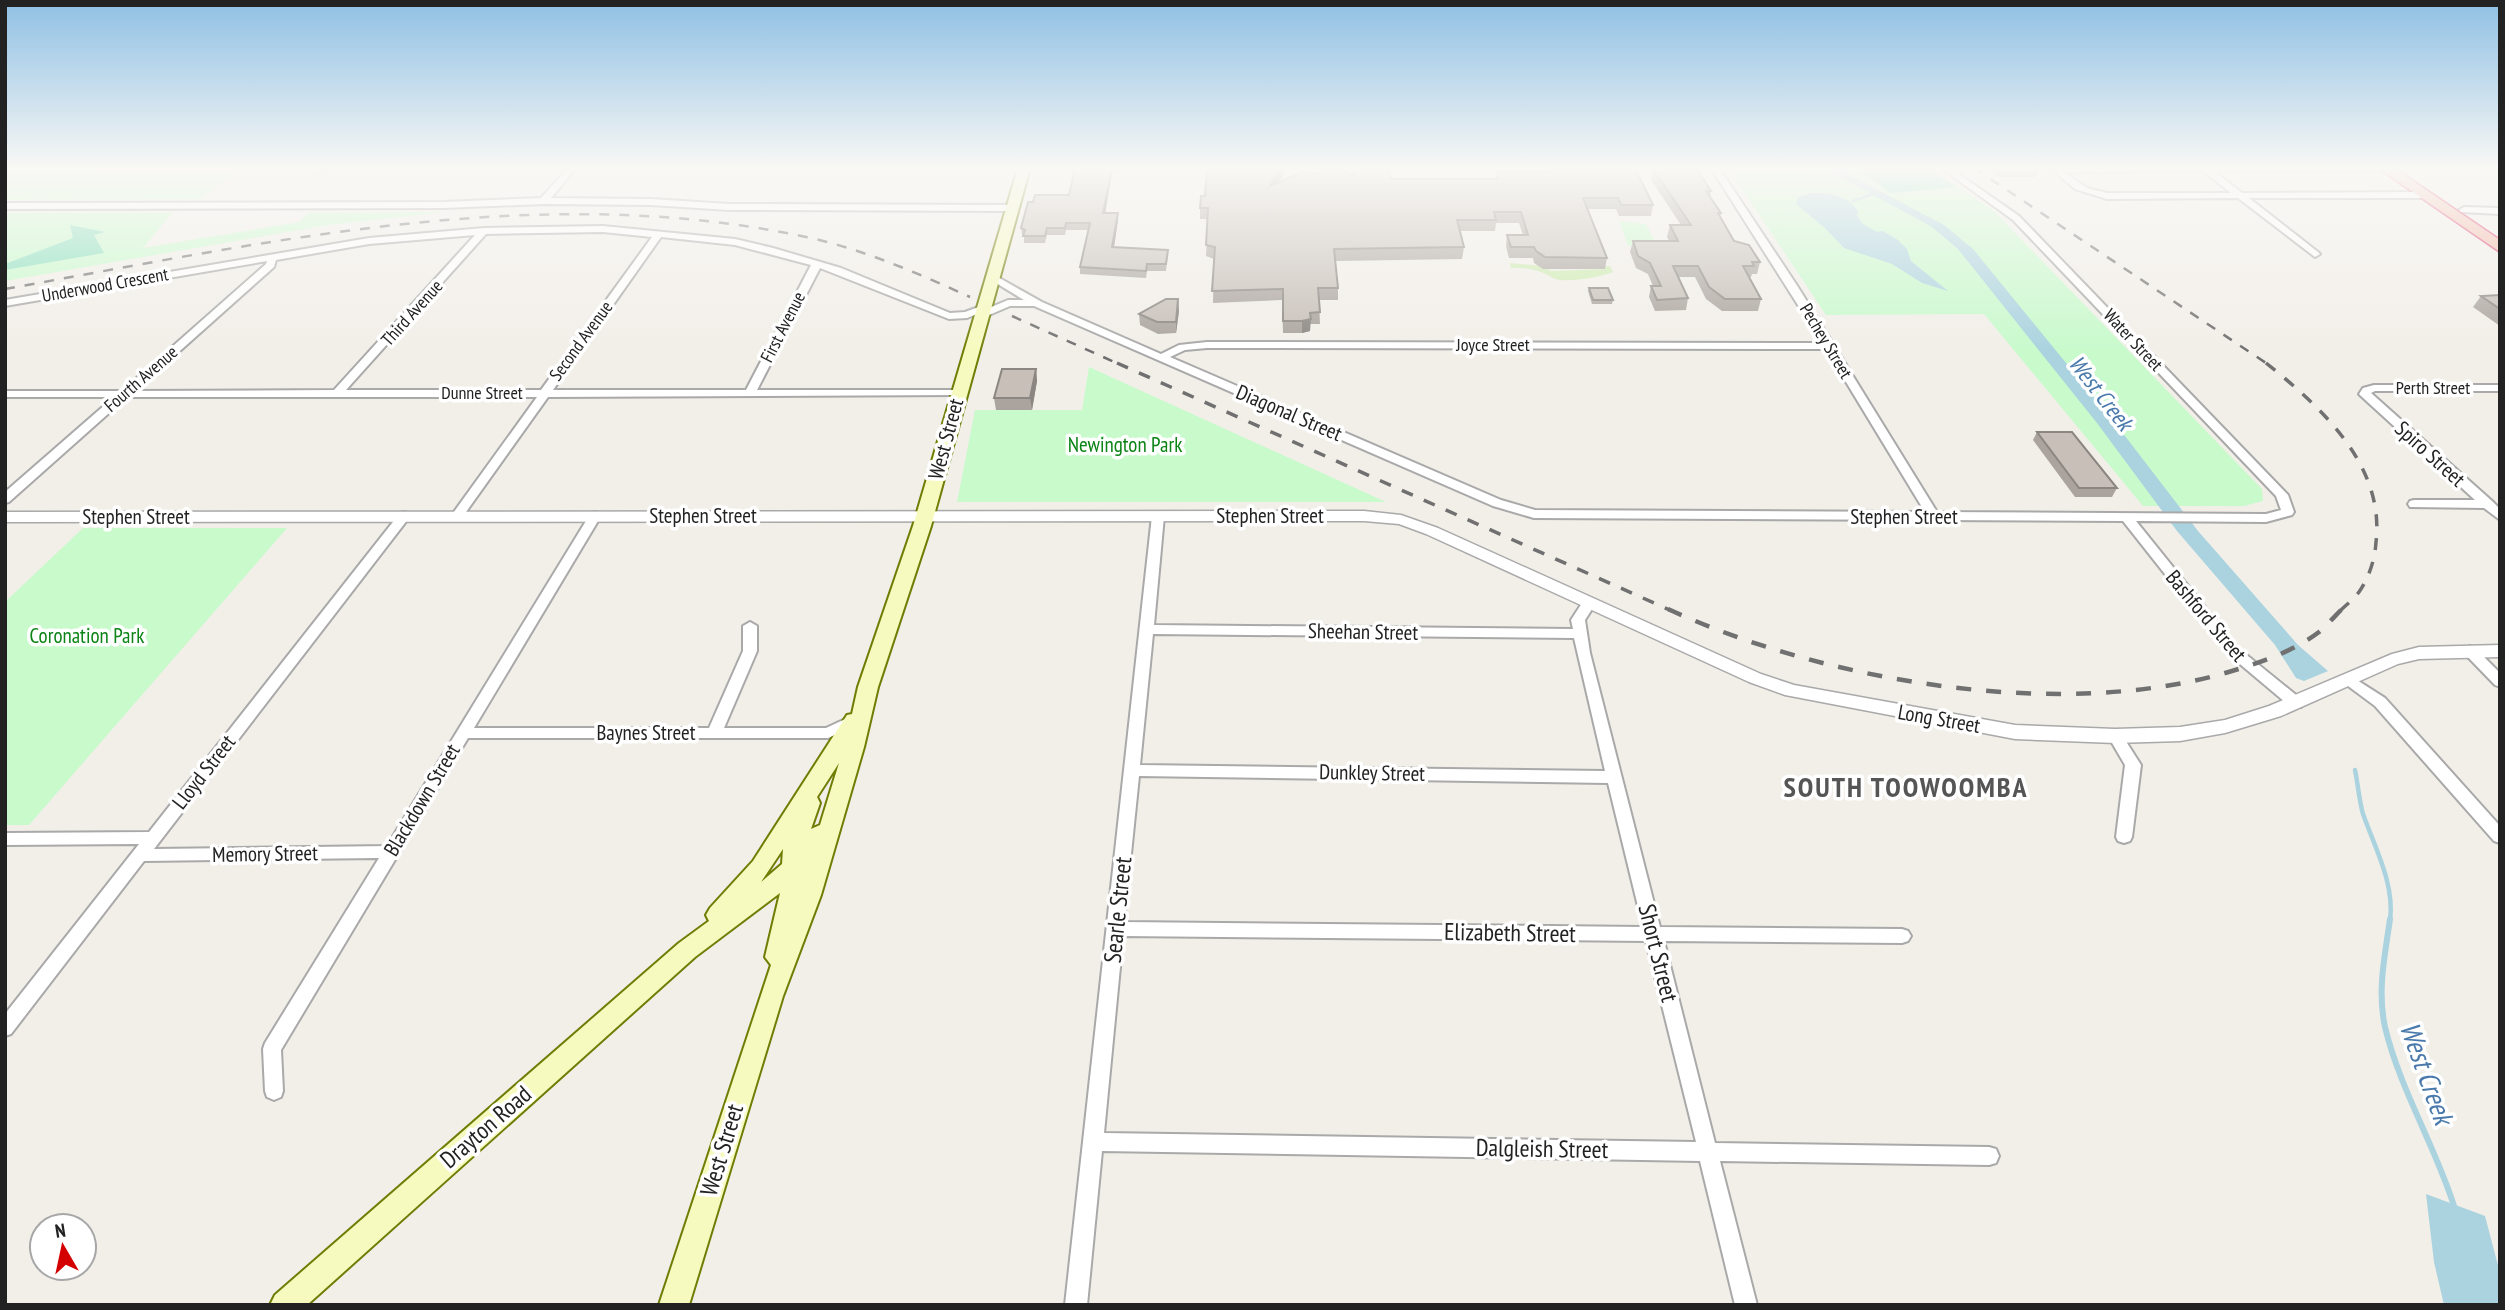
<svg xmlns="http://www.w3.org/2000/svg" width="2505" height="1310" font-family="'PT Sans Narrow',sans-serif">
	<rect width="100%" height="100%" fill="#f2efe9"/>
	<path fill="#cdebb0" d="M1510 263 1543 266 1551 271 1604 269V266H1610L1613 272C1601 277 1564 284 1553 278 1539 269 1528 268 1511 268Z"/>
	<path fill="#c8facc" d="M5 168H100L94 173H235L201 199 5 200Z
		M1809 168H1929L1993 210 2262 489 2263 501 2244 506H2143L1984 314 1826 315 1730 171 1811 170Z
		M444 212 328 225 5 281V213H172L143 248 300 222 308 213Z
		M1619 221 1646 224 1656 244 1628 246Z
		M1089 367 1386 502H957L975 410H1082Z
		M83 528H287L29 825H5V602Z"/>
	<path fill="#88e0be" d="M1857 168H1929L1955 187 1890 193Z
		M70 225 105 232 94 235 104 253 5 270V264L73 238Z"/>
	<path fill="#aad3df" d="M1824 168H1836L1944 225 1973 249 2115 423 2198 531 2298 645 2328 671 2304 681 2296 678 2275 645 2177 531 2097 423 1958 249 1932 227Z
		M1813 193C1832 193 1849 196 1859 213L1856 214 1863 224 1877 232 1883 231 1898 240 1907 249 1911 261 1948 291 1922 283 1892 264 1844 248 1825 228 1796 204 1798 197Z
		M2426 1194 2485 1216 2500 1273V1305H2444L2434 1262Z"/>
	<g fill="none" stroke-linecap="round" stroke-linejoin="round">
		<path stroke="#aad3df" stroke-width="2.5" d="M1853 201 1876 193"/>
		<path stroke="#aad3df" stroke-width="4.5" d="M2355 770C2358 784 2359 800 2363 814 2375 848 2395 884 2390 921"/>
		<path stroke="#aad3df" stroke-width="6" d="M2390 919C2385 955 2377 991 2385 1027 2400 1090 2436 1147 2455 1209"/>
		<defs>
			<path id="minor" d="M316 168H325L317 174 313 171Z
				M568 168H576L551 198 651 199 729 204 1013 205 1017 208 1013 211 729 210 651 205 544 204 444 208 5 209V203L444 202 541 198Z
				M1711 168H1719L1798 287 1937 512 2266 514 2281 510 2276 496 2013 220 1941 168H1950L2019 216 2288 495 2294 512 2292 515 2266 522 2136 521 2238 648 2301 699 2303 703 2301 707H2291L2228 654 2123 521 1534 518 1493 506 1034 306H1010L982 318 977 314 967 318 949 319 820 268 757 390H958L964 393 962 395 548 397 461 519 457 520 451 516 537 397H127L9 502 5 503V492L114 397H5V391H122L266 264 267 261 5 306V300L369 238 484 228 603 226 735 239 773 248 841 268 950 313 965 312 984 305 989 308 1008 300H1024L991 280V276L994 275 1042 302 1161 354 1179 345 1207 342 1822 343ZM603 232 652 237 541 390H346L486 234ZM475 235 334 390 135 391 274 267 276 260 369 244ZM661 237 735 245 811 265 746 390H553ZM1207 348 1826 349 1925 512 1535 510 1501 500 1170 357 1185 350Z
				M2050 168H2390L2386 171H2214L2242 193 2422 192 2426 195 2422 198H2249L2318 252 2320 254 2315 257 2238 198 2107 199 2075 189ZM2203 171 2231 193H2107L2087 188 2063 172Z
				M2464 207 2500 208V214L2461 212 2459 210Z
				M2374 385H2500V391H2375L2371 393 2492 501 2500 509V520L2484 508 2410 507 2408 504 2410 501 2414 500H2475L2361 396 2359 394 2363 388Z
				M404 512 408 513 410 516 408 519 154 849 387 846 589 516 595 512 601 516 474 728H709L743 651V626L750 622 757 626V651L724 728H826L854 715 859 716 861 720 859 724 828 738H468L281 1050 283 1091 281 1097 274 1100 267 1097 265 1091 263 1049 265 1043 379 858 144 861 11 1034 5 1036V1014L139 844 5 845V833L149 832 400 513Z
				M1158 512 1164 516 1154 625 1573 629 1571 620 1584 600H1594L1596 603 1585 620 1590 653 1660 927 1902 929 1908 931 1911 936 1908 941 1902 943 1664 941 1715 1143 1989 1147 1996 1149 1999 1156 1996 1163 1989 1165 1720 1161 1757 1305H1735L1700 1161 1102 1151 1087 1305H1065L1152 516ZM1153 634 1574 638 1605 771 1140 765ZM1139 776 1608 783 1643 927 1124 922ZM1123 936 1646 941 1696 1142 1104 1133Z
				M2470 646 2475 648 2500 673V687L2495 685 2465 654 2463 651Z
				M2349 675 2385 698 2500 826V843L2494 841 2375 706 2344 683 2342 680Z
				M2115 731 2120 732 2141 765 2132 837 2130 841 2124 843 2118 841 2116 837 2125 765 2108 736 2110 732Z"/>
			<path id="tertiary" d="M1364 511 1401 515 1438 528 1761 674 1794 685 2015 725 2115 729 2180 727 2225 720 2269 706 2392 654 2419 647 2500 645V657L2419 659 2398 664 2281 716 2225 733 2180 741 2115 743 2015 739 1785 695 1749 682 1426 534 1399 524 1364 521 5 522V512Z"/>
			<path id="secondary" d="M1018 168H1030L931 526 878 687 864 747 821 895 783 996 689 1305H659L771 965 765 957 780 893 695 957 307 1305H270L275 1295 679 943 709 921 706 915 710 908 753 861 847 715 852 714 858 687 913 526ZM839 763 820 825 811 829 820 803 817 797ZM783 849 782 864 761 882Z"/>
			<path id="trunk" d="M2378 168H2394L2500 240V252Z"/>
		</defs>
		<use href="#minor" stroke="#a9a9a9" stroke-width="4"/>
		<use href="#tertiary" stroke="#a9a9a9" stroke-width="3"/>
		<use href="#secondary" stroke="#707d05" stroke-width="4"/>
		<use href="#trunk" stroke="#dc2a67" stroke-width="3"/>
		<use href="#minor" fill="#fff" fill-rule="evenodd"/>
		<use href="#tertiary" fill="#fff" fill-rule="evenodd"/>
		<use href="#secondary" fill="#f7fabf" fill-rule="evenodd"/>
		<use href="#trunk" fill="#f2b4a3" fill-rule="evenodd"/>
		<path stroke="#707070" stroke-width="2.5" stroke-dasharray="10 10" stroke-linecap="butt" d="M1974 168 2269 365
			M5 289C269 242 539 180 806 237 863 249 917 273 970 297
			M1012 316 1121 365"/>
		<path stroke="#707070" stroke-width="3.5" stroke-dasharray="12 12" stroke-linecap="butt" d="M1117 363 1672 611
			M2266 363C2321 407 2385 465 2376 542 2375 559 2369 578 2359 592 2354 599 2346 605 2340 611"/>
		<path stroke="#707070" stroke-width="4.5" stroke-dasharray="15 15" stroke-linecap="butt" d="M1668 609C1826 682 2063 722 2232 671 2262 662 2294 651 2319 632 2327 625 2334 617 2342 609"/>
	</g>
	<path fill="#aba49e" d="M1070 168H1121L1120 173H1112L1105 213H1118V220L1114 247 1168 250 1166 271H1147L1146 278 1080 274V267L1088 230H1066L1065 235H1047L1045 243H1024V235L1022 234 1021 228 1033 202 1069 195 1074 173H1070Z
		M1207 168H1288L1279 182 1314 174H1352L1353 168 1383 169 1391 179H1495L1496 172H1547L1548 169 1653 205 1651 216H1619L1616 209H1587L1607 258 1605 269H1543L1534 263 1533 258H1509L1506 246 1507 235H1523L1519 223H1496L1495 231H1460L1464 247 1462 259 1335 261 1338 288V300H1319L1320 324H1310V331L1302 333H1283L1282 300 1213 303 1214 259 1206 256 1208 219H1200V208L1205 196Z
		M1986 168H2039L2036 177H1999Z
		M1653 169 1711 191 1710 197 1721 213 1720 216 1734 241 1760 262 1757 274H1752L1751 277H1749L1761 299 1758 311H1722L1706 299 1695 277H1679L1688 298 1686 310 1655 311 1649 297 1651 286H1653L1648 274 1636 268 1630 252 1633 241H1669L1667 237 1670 225H1681L1651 180Z
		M1589 288 1613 300 1612 304H1592L1588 291Z
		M2500 295V326L2473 307 2481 296Z
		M1178 299 1179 311 1176 333 1158 334 1140 325 1139 314Z
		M1036 369 1037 381 1032 410H996L994 398Z
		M2037 432 2117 488 2112 497H2075L2033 440Z"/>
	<path fill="#8b8681" d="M1112 168V173L1104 220 1103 213Z
		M1281 168H1288L1270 197V186Z
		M1118 213V220L1113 254 1112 247Z
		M1178 299 1179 311 1176 333V322Z
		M1311 319 1310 331 1302 333V321Z
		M1036 369 1037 381 1032 410 1030 398Z"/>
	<path fill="#c7bfb8" stroke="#8b8681" stroke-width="2" d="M1075 168H1112L1103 213H1118L1112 247 1168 250 1166 264H1147L1146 271 1080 267 1090 223H1066L1065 228H1047L1045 236H1023L1025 230 1021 228 1028 202H1033L1035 195H1069Z
		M1207 168H1281L1270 186 1305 171 1314 174 1331 168H1335L1354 175 1353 168H1382L1383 169 1389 170 1391 179H1498L1496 172H1549L1548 169 1635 168 1653 205H1621L1618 198H1583L1607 258 1545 257 1536 251 1534 247H1511L1507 235H1528L1521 212H1494L1496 220H1457L1464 247 1334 249 1338 288H1318L1320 312 1310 313 1311 319 1302 321H1283V289L1212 291 1215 247 1206 245 1208 208H1200L1201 196H1205Z
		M1696 168 1711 191H1706L1721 213H1718L1734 241 1749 245 1760 262H1752L1754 266H1743L1761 299H1725L1709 287 1698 266H1673L1688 298 1657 300 1651 286H1661L1650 263 1638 256 1633 241H1678L1670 225H1691L1653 169Z
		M1589 288H1608L1613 300H1593Z
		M2500 295V309L2481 296Z
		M1166 299H1178L1176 322H1157L1139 314Z
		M1002 369H1036L1030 398H994Z
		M2037 432H2072L2117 488H2079Z"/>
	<linearGradient id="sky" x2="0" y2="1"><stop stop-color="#8fc0e4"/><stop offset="0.48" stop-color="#f9f8f5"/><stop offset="1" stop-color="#f9f8f5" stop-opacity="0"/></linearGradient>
	<rect width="2505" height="351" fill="url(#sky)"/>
	<g text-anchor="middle" stroke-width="7" stroke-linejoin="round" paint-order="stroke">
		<g font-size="18" fill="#222" stroke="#fff">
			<text transform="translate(105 285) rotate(-10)" y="6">Underwood Crescent</text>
			<text transform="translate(412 313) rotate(-48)" y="6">Third Avenue</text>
			<text transform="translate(783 327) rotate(-63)" y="6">First Avenue</text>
			<text transform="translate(2133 340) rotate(47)" y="6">Water Street</text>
			<text transform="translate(581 341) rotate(-54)" y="6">Second Avenue</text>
			<text transform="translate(1826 341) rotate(59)" y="6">Pechey Street</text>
			<text x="1493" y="351">Joyce Street</text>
			<text transform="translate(141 379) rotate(-41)" y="6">Fourth Avenue</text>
			<text x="2433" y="394">Perth Street</text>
			<text x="482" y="399">Dunne Street</text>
		</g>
		<g font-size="21" fill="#222" stroke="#fff">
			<text transform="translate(1289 413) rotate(23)" y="7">Diagonal Street</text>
			<text transform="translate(946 439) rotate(-75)" y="7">West Street</text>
			<text transform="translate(2430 454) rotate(42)" y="7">Spiro Street</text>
			<text x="703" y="523">Stephen Street</text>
			<text x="1270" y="523">Stephen Street</text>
			<text x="136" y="524">Stephen Street</text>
			<text x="1904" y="524">Stephen Street</text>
			<text transform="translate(2206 616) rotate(50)" y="7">Bashford Street</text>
			<text transform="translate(1363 632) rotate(1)" y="7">Sheehan Street</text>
			<text transform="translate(1939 719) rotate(10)" y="7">Long Street</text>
			<text x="646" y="740">Baynes Street</text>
			<text transform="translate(204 772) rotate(-52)" y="7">Lloyd Street</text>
			<text transform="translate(1372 773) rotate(1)" y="7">Dunkley Street</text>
			<text transform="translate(422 800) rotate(-59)" y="7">Blackdown Street</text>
			<text transform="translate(265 854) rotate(-1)" y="7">Memory Street</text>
		</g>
		<g font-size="21" fill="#0c8416" stroke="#fff">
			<text x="1125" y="452">Newington Park</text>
			<text x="87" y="643">Coronation Park</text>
		</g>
		<g font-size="23" font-style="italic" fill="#4a7aab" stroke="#fff">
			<text transform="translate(2101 393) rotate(52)" y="8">West Creek</text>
		</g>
		<g font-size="24" fill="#222" stroke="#fff">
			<text transform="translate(1118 910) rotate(-84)" y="8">Searle Street</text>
			<text transform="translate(1510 933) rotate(1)" y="8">Elizabeth Street</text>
			<text transform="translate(1658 953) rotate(76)" y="8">Short Street</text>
			<text transform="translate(486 1127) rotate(-41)" y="8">Drayton Road</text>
			<text transform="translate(1542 1149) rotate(1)" y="8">Dalgleish Street</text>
			<text transform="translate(722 1150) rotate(-73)" y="8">West Street</text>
		</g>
		<g font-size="28" font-weight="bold" letter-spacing="2" fill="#555" stroke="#fff">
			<text x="1906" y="797">SOUTH TOOWOOMBA</text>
		</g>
		<g font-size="28" font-style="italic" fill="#4a7aab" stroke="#fff">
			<text transform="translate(2427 1073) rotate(70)" y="10">West Creek</text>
		</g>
	</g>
	<rect width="2505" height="1310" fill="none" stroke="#222222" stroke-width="14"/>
	<g transform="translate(63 1247) rotate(351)"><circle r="33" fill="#ffffff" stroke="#a7a7a7" stroke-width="2"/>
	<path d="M0-5L12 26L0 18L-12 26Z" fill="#d40000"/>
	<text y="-10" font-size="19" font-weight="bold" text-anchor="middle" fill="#222222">N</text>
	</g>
</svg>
